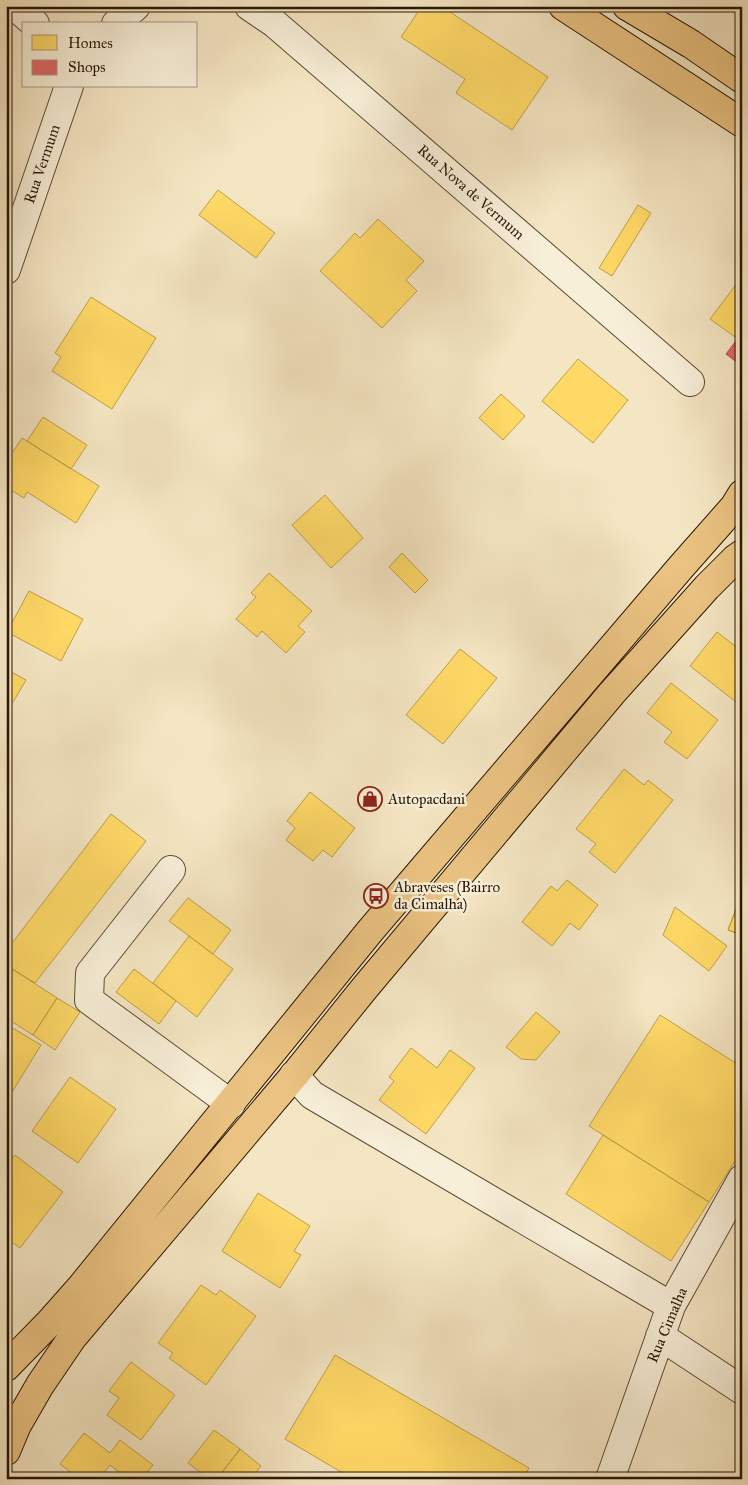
<svg xmlns="http://www.w3.org/2000/svg" width="748" height="1485" font-family="'IM FELL Great Primer',serif">
	<rect width="100%" height="100%" fill="#f5e6c3"/>
	<filter id="stains"><feTurbulence type="fractalNoise" baseFrequency=".004" numOctaves="4"/><feColorMatrix values="0 0 0 0 .2 0 0 0 0 .09 0 0 0 0 .02 0 0 0 .5 -.17"/></filter>
	<radialGradient id="worn" r=".72"><stop offset=".6" stop-color="#630" stop-opacity="0"/><stop offset="1" stop-color="#630" stop-opacity=".3"/></radialGradient>
	<path fill="#ffd966" stroke="#bf9f48" d="M422 6H441L548 77 512 130 456 93 465 79 401 37Z
		M218 190 275 233 256 258 199 215Z
		M638 205 651 213 612 276 599 268Z
		M378 219 424 261 406 280 417 291 382 328 320 271 355 233 360 238Z
		M738 282 742 284V333L738 339 710 319Z
		M91 297 156 338 112 409 52 371 61 357 55 353Z
		M578 359 628 400 593 443 542 401Z
		M501 394 525 416 503 440 479 418Z
		M43 417 87 445 71 469 27 441Z
		M22 438 99 486 76 523 27 492 24 498 6 487V462Z
		M325 495 363 538 331 568 292 525Z
		M402 553 428 580 415 593 389 567Z
		M269 573 312 611 298 626 305 632 286 653 262 631 257 637 236 619 256 597 251 593Z
		M29 591 83 619 61 661 7 632Z
		M717 632 739 649 742 646V694L736 702 690 666Z
		M460 649 497 678 443 744 406 715Z
		M6 669 26 680 6 714Z
		M671 683 718 720 687 759 664 742 672 732 647 713Z
		M624 769 644 785 648 780 673 800 615 873 589 852 596 844 576 829Z
		M310 792 355 828 332 857 323 850 313 861 286 840 295 828 287 821Z
		M111 814 146 841 35 983 6 965V951Z
		M567 880 598 905 579 930 570 923 552 946 522 922 551 886 557 891Z
		M742 894V935L728 930Z
		M188 898 231 930 213 954 169 921Z
		M739 901 742 902V935L728 930Z
		M675 907 727 946 709 971 663 935Z
		M189 936 233 969 197 1017 153 983Z
		M6 965 57 998 33 1035 6 1018Z
		M134 969 176 1001 159 1024 116 992Z
		M57 998 80 1012 55 1050 33 1035Z
		M536 1012 560 1032 536 1060 521 1059 506 1047Z
		M660 1015 742 1067V1150L709 1202 589 1126Z
		M6 1024 41 1045 6 1102Z
		M411 1048 437 1068 450 1050 475 1068 426 1134 379 1100 394 1081 389 1077Z
		M70 1077 116 1109 78 1163 32 1131Z
		M603 1135 709 1202 671 1261 566 1194Z
		M15 1155 63 1192 20 1248 6 1238V1167Z
		M258 1193 310 1226 294 1251 301 1255 280 1288 222 1251Z
		M201 1285 216 1295 220 1290 256 1316 206 1385 169 1358 173 1353 158 1343Z
		M335 1355 529 1468 523 1479H353L285 1439Z
		M131 1362 175 1395 141 1440 107 1415 119 1398 109 1391Z
		M214 1430 240 1449 217 1479H209L188 1463Z
		M84 1433 110 1453 120 1440 153 1465 142 1479H128L110 1465 99 1479H79L60 1464Z
		M240 1449 261 1466 251 1479H217Z"/>
	<path fill="#e06666" stroke="#a94e48" d="M742 333V366L726 354Z"/>
	<g fill="none" stroke-linecap="round" stroke-linejoin="round">
		<defs>
			<path id="street" d="M15 6 35 24
				M249 6 274 23 690 382
				M116 24 136 6
				M6 270 69 86
				M171 870 90 973 89 1000 231 1104
				M294 1075 312 1095 671 1306
				M660 1336 742 1390
				M610 1479 671 1306 742 1179"/>
			<path id="primary" d="M6 1367 50 1322 81 1287 370 931 681 567 734 507 742 494
				M6 1451 17 1425 40 1385 72 1338 297 1072 363 990 612 693 707 587 735 559 742 554"/>
			<path id="highway" d="M563 6 742 123
				M627 6 691 44 742 79"/>
		</defs>
		<use href="#street" stroke="#5c4b33" stroke-width="30"/>
		<use href="#primary" stroke="#291703" stroke-width="30"/>
		<use href="#highway" stroke="#291703" stroke-width="30"/>
		<use href="#street" stroke="#f8efd8" stroke-width="28"/>
		<use href="#primary" stroke="#eac382" stroke-width="28"/>
		<use href="#highway" stroke="#eac382" stroke-width="28"/>
	</g>
	<defs>
		<symbol id="shop-ring" viewBox="-11 -11 22 22"><circle r="9.5" fill="#f8efd8" stroke="#8f2418" stroke-width="1.5"/><path d="M-5-2.5h2.3a2.7 3.5 0 0 1 5.4 0H5L5.5 6h-11ZM-1.5-2.5h3a1.5 2.3 0 0 0-3 0Z" fill="#8f2418"/></symbol>
		<symbol id="bus-ring" viewBox="-11 -11 22 22"><circle r="9.5" fill="#f8efd8" stroke="#8f2418" stroke-width="1.5"/><path d="M-5-6H5V4H4V6H2V4H-2V6H-4V4H-5ZM-3.5-4V0h7V-4ZM-3.5 1.2v1.5H-2V1.2ZM2 1.2v1.5H3.5V1.2Z" fill="#8f2418"/></symbol>
	</defs>
	<g fill-rule="evenodd">
		<use href="#shop-ring" x="356" y="785" width="28" height="28"/>
		<use href="#bus-ring" x="362" y="882" width="28" height="28"/>
	</g>
	<g text-anchor="middle" stroke-width="5" stroke-linejoin="round" paint-order="stroke">
		<g font-size="15" fill="#291703" stroke="#f8efd8">
			<text transform="translate(42 164) rotate(-71)" y="5">Rua Vermum</text>
			<text transform="translate(471 192) rotate(41)" y="5">Rua Nova de Vermum</text>
			<text transform="translate(667 1325) rotate(-67)" y="5">Rua Cimalha</text>
		</g>
		<g font-size="15" fill="#291703" stroke="#f8efd8" text-anchor="start">
			<text x="388" y="804">Autopacdani</text>
			<text x="394" y="892">Abraveses (Bairro<tspan x="394" dy="17">da Cimalha)</tspan></text>
		</g>
	</g>
	<rect width="748" height="1485" fill="none" stroke="#f5e6c3" stroke-width="25"/>
	<rect x="8" y="8" width="733" height="1470" fill="none" stroke="#291703" stroke-width="2.5"/>
	<rect x="12" y="12" width="723" height="1460" fill="none" stroke="#291703"/>
	<rect x="22" y="22" width="175" height="65" fill="#f8efd8" stroke="#a59983"/>
	<rect x="32" y="35" width="25" height="15" fill="#ffd966" stroke="#a59983"/>
	<text x="68" y="48" font-size="15" fill="#291703">Homes</text>
	<rect x="32" y="60" width="25" height="15" fill="#e06666" stroke="#a59983"/>
	<text x="68" y="72" font-size="15" fill="#291703">Shops</text>
	<rect width="100%" height="100%" filter="url(#stains)"/>
	<rect width="100%" height="100%" fill="url(#worn)"/>
</svg>
